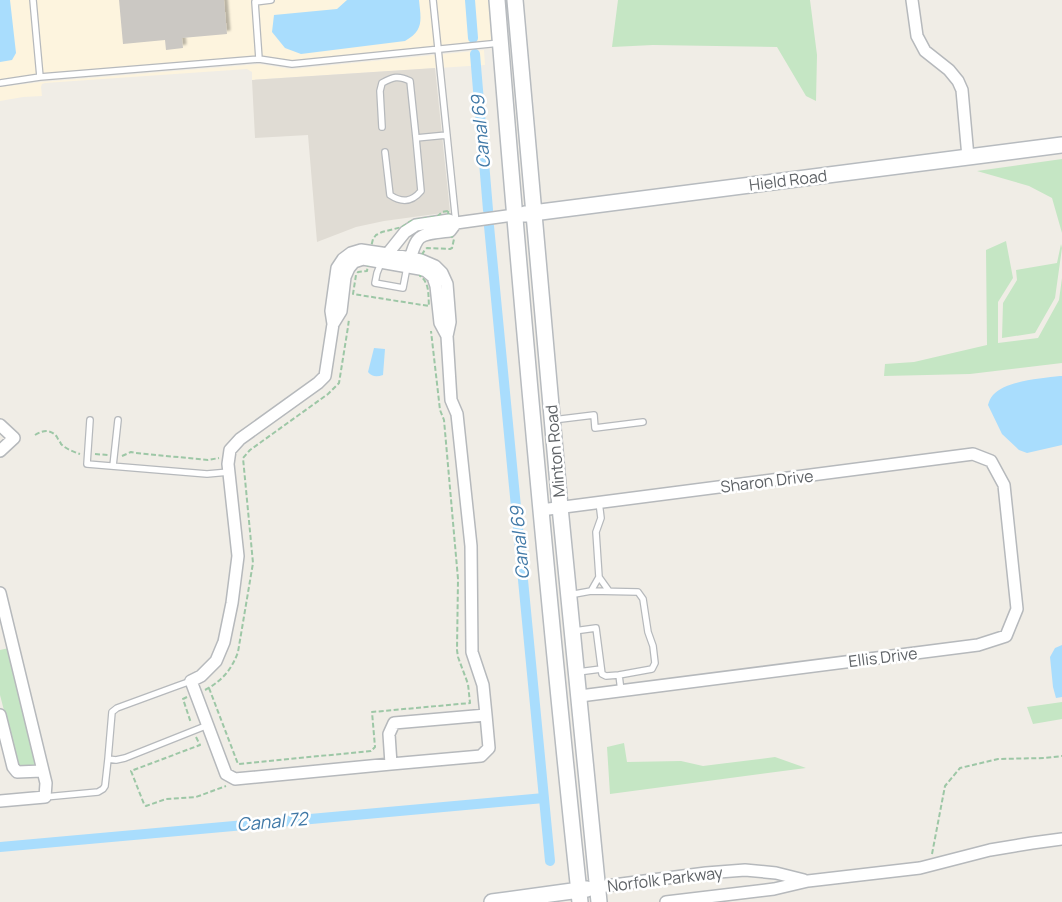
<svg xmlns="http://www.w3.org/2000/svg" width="1062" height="902" font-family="Manrope,sans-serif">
	<defs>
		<filter id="shadow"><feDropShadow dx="3.5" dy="-3.5" stdDeviation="1" flood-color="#0004"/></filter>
	</defs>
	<rect width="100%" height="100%" fill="#f0ede6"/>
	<path fill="#fdf4de" d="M0 0H497L500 43 292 64 259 59 0 83Z
		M484 50 485 65 252 80V72L247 69 45 83 42 84 41 87 42 96 23 97 0 101V87L40 82 259 64 292 69Z"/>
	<path fill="#e0dcd4" d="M435 68 450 212 384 221 356 227 317 242 308 135 255 138 252 80Z"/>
	<path fill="#c5e6c4" d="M618 0H810L817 55 816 101 806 96 777 47 653 45 612 47Z
		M1062 159V233L1052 198 1029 186 977 171Z
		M1006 241 1013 278 998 302V343L1038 338 1059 300 1062 278V363L970 374 884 376 885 364 914 362 987 345 986 250Z
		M1061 244 1062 248 1055 298 1035 333 1002 338 1003 303 1017 280 1016 270 1057 263Z
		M9 648 37 765 20 767 18 765 0 695V650Z
		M1062 702V719L1033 724 1027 707Z
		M624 743 627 762 681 761 703 766 775 757 806 768 610 794 607 747Z"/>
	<path fill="#a9ddfd" d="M0 0H10L16 53 12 60 0 62Z
		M347 0H419C421 20 424 30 405 41L301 54 285 48 272 32 274 15 337 9Z
		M374 348 385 349 383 375C377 377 372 377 368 372Z
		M1060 376H1062V445L1027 453 1019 450 1002 434 988 405C989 402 990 398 993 395 1005 381 1042 378 1060 376Z
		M1062 645V697L1056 698 1053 687 1050 657 1055 648Z"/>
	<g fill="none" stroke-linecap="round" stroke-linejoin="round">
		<path stroke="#a9ddfd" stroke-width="10" d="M470 0 473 38
			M475 54 488 210
			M489 226 550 861
			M0 847 544 798"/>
	</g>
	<path fill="#cbc8c3" filter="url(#shadow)" d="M119 0H224L227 34 182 38 183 48 166 50 165 40 123 44Z"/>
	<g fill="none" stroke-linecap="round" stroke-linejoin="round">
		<defs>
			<path id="lane" d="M33 0 40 77
				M433 0 456 223
				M259 59 255 2 271 0
				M0 83 40 77 259 59 292 64 500 43
				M382 127 380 91 382 83C393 77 398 75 410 81L416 138 447 135
				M385 152 390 195C402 203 412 202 421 191L416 138
				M381 263 377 273 375 283 403 288 407 267
				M90 420 87 464 207 474 229 472
				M553 420 594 415 595 428 643 422
				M113 466 118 420
				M599 577 609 591
				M591 591 599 577 596 532 601 518 599 502
				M569 595 591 591 638 592 643 599 648 632 653 646 655 663 652 669 619 675 621 691
				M574 631 596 628 602 674 606 676 619 675
				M578 672 601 669
				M191 681 177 686 117 708 112 712 108 759 116 760 125 758 208 725
				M45 797 98 792 103 789 105 786 108 759"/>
			<path id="street" d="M912 0 917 36 925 51 949 70 958 81 962 90 968 157
				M361 250 388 254 421 260 435 266 442 273 447 284 450 322 447 336 440 323 436 286 433 277 426 271 420 269 363 259 354 262 349 268 345 277 341 311 333 324 331 311 337 268 343 259 351 253Z
				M385 257 405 232 416 225 449 220 456 223 514 215
				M408 265C418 233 416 235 450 231L456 223
				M333 324 325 376 318 383 240 439 230 450 228 464 238 556 232 603 224 642 216 661 201 676 191 681 226 774 235 779 391 764 389 734 394 723 486 715 489 748 481 756 391 764
				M447 336 451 400 457 414 471 546 472 652 483 685 486 715
				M0 425 14 438 0 451
				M541 510 973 454 991 461 1004 485 1017 609 1006 636 978 645 580 696
				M0 593 46 783 45 797 0 801
				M0 715 13 767 17 772 42 771
				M598 887 706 873 745 870 776 873 804 880
				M666 902 774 889 808 881 920 868 990 850 1032 843 1062 839"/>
			<path id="secondary" d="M497 0C521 301 548 602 580 902
				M515 0 560 507 599 902
				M525 214 1062 145
				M492 902 587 889"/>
		</defs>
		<use href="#lane" stroke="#b6b9bc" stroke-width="8"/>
		<use href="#street" stroke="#b6b9bc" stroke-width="14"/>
		<use href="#secondary" stroke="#b7bbbf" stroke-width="18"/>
		<path stroke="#9dc7a6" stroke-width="2" stroke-dasharray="5 2.5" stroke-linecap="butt" d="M448 211 451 236 454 239 452 248 450 249 427 248C419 254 420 267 420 276 430 283 428 295 429 306L353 294 356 275 358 272 367 271 370 251 373 239 376 235 382 232 402 227 411 221 438 216 442 212Z
			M35 435C43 430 51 429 57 437 57 438 61 443 61 444 66 449 74 452 80 454
			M95 454 108 455
			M122 456 131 452 136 453 208 460 219 458
			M209 688 238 764 371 751 375 747 372 712 470 703 468 684 458 657 457 650 458 579 444 420 440 410 431 331
			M205 690C222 681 232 669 238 652L253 563 243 458 250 450 328 394 339 383 348 327 349 319
			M187 697 183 699 191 723
			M196 737 200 745 131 771 144 804 146 806 166 799 196 797 226 786
			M932 854 945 786 960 768 998 759 1045 758 1062 756"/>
		<use href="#lane" stroke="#fff" stroke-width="5.5"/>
		<use href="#street" stroke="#fff" stroke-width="11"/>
		<use href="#secondary" stroke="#fff" stroke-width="15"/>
	</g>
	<g text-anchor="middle" stroke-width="5" stroke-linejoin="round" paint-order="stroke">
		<g font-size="16" fill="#5e6266" stroke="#fff">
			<text transform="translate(788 180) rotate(-7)" y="6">Hield Road</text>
			<text transform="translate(555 451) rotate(-95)" y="6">Minton Road</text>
			<text transform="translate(767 481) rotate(-7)" y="6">Sharon Drive</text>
			<text transform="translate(883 657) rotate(-7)" y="6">Ellis Drive</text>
			<text transform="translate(665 879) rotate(-7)" y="6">Norfolk Parkway</text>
		</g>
		<g font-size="18" font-style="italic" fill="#4179a7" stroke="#fff">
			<text transform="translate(481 132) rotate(-95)" y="6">Canal 69</text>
			<text transform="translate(520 543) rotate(-95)" y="6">Canal 69</text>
			<text transform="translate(272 822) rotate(-5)" y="6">Canal 72</text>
		</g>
	</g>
</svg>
